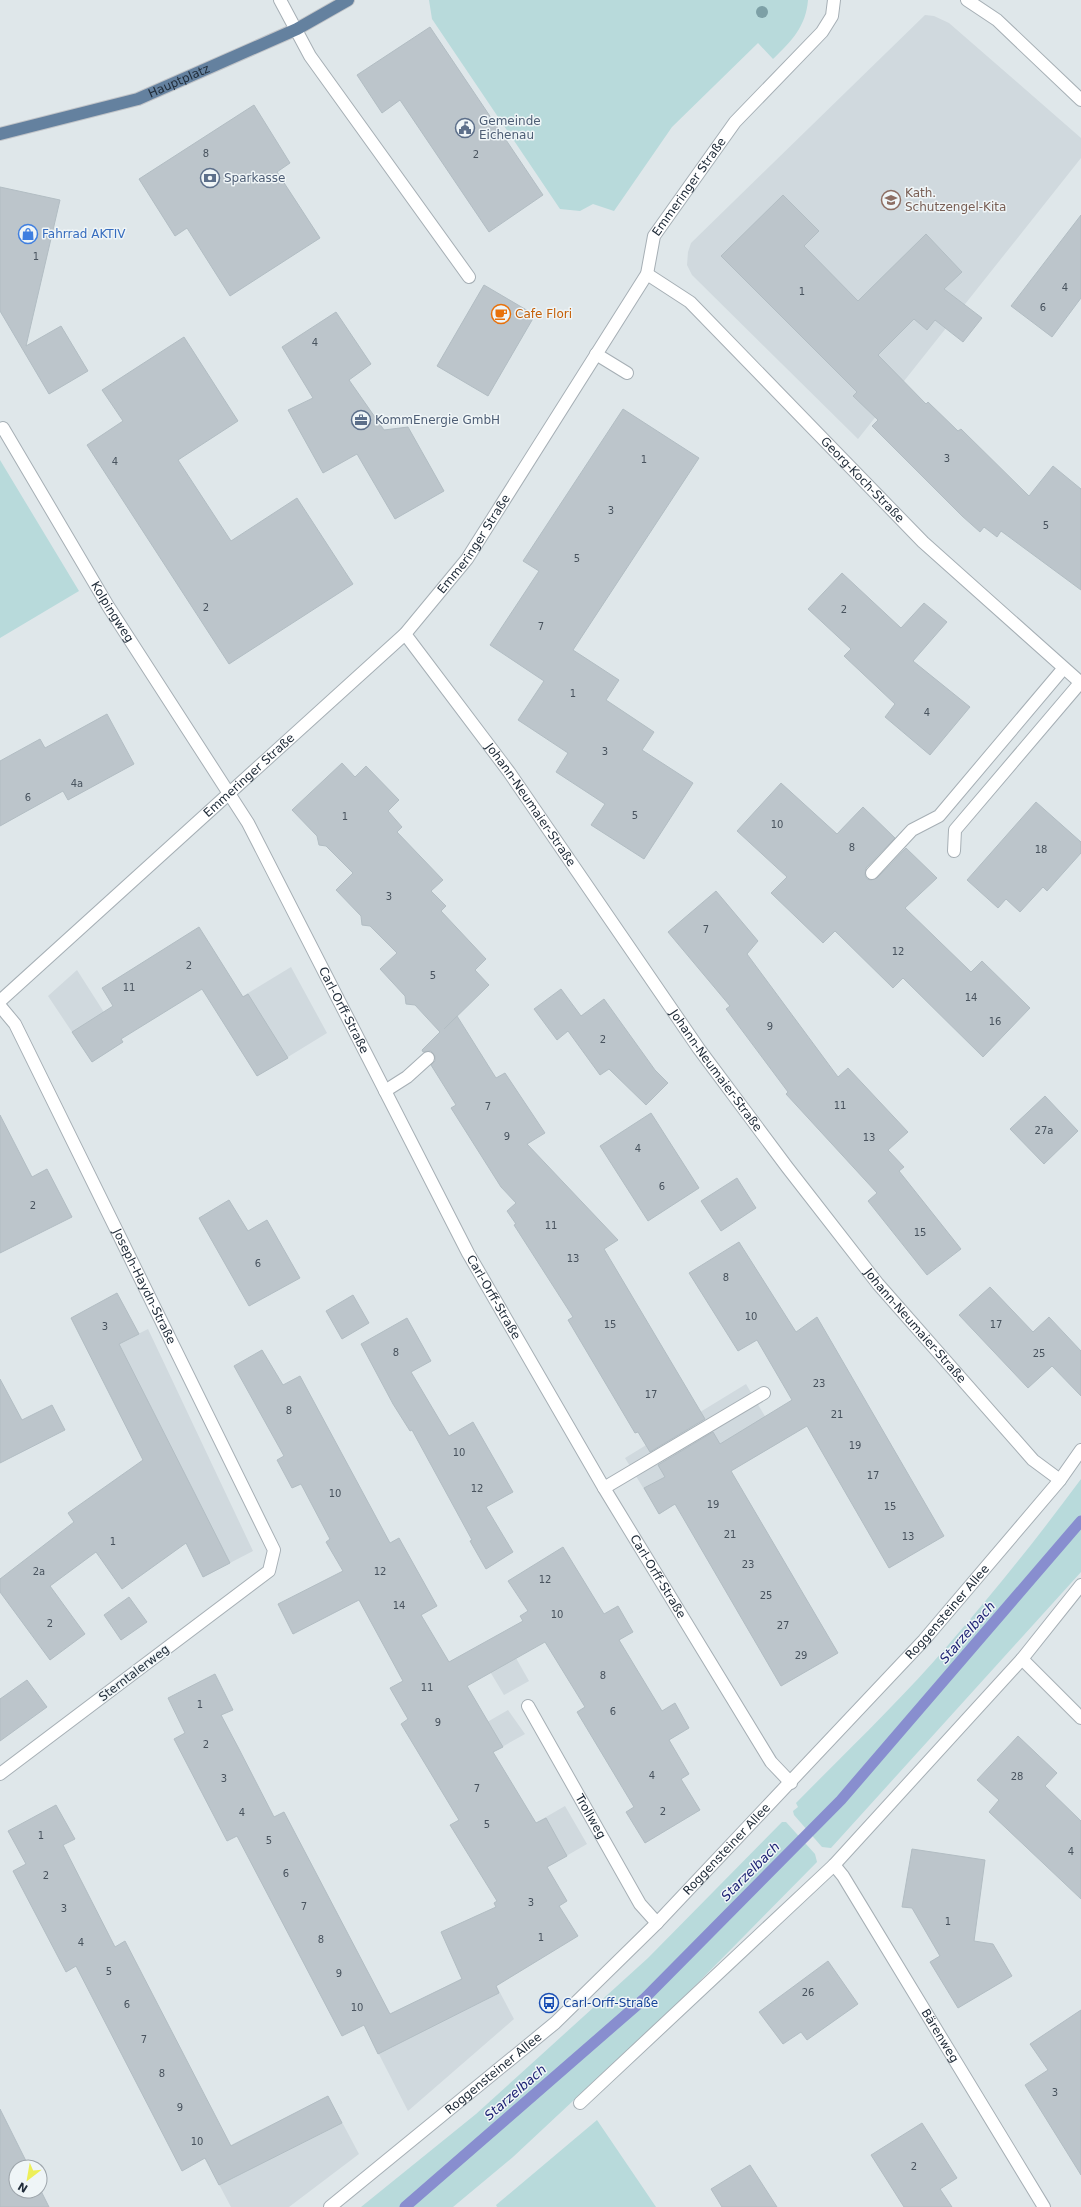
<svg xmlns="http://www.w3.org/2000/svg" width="1081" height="2207" font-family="'DejaVu Sans',sans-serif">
	<rect width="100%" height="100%" fill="#dfe7ea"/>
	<path fill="#d0d9de" d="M925 15 934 16 949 23 1081 138V158L858 439 692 275 687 265 688 252 691 243Z
		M291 967 327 1033 257 1076 217 1012Z
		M77 970 123 1042 92 1062 48 996Z
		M148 1329 253 1551 203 1577 92 1357Z
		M746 1384 780 1442 659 1514 625 1458Z
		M502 1633 529 1681 504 1695 476 1648Z
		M508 1710 525 1734 477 1761 463 1736Z
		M565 1806 587 1844 542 1870 520 1832Z
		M486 1966 514 2019 408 2111 365 2027Z
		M328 2096 359 2154 289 2207H231L205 2158Z"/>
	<path fill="#b8dadb" d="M429 0H808C806 26 792 41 773 59L758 43 672 127 614 211 593 204 580 211 560 209 432 19Z
		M0 460 79 591 0 638Z
		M1081 1479V1572L831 1848 822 1847 794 1815 793 1811 798 1807 796 1803C847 1751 901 1700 949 1644 995 1591 1039 1536 1081 1479Z
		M782 1822H786L815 1854 817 1862 681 2000 513 2157 453 2207H361L476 2114 648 1958Z
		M597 2120 656 2207H497L496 2205Z"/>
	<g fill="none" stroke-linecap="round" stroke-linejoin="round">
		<path stroke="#888ecf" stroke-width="11" d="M405 2207 644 1999 841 1800 1081 1521"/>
	</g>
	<path fill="#bcc5cb" stroke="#b2bdc3" d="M430 27 543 195 489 232 400 100 382 113 357 75Z
		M254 105 290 163 277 172 320 238 230 296 187 228 175 236 139 179Z
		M0 187 60 200 26 346 61 326 88 371 49 394 0 311Z
		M783 195 819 231 804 246 858 301 926 234 962 272 944 289 982 318 963 342 935 320 927 330 914 319 878 355 926 404 928 402 958 431 961 429 1029 496 1053 466 1081 489V590L1001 531 997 537 984 527 980 532 962 516 872 426 878 420 853 396 857 392 721 256Z
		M1081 215V298L1052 337 1011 306Z
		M484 285 535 315 488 396 437 366Z
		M336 312 371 364 349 380 384 430 408 427 444 491 395 519 357 454 323 473 288 410 313 398 282 347Z
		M184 337 238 421 178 460 231 541 297 498 353 584 229 664 87 445 123 421 102 390Z
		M623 409 699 458 573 650 619 680 606 700 654 732 642 750 693 783 644 859 591 825 605 804 556 772 568 753 518 720 544 681 490 645 539 571 523 561Z
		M842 573 901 628 924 603 947 622 913 661 970 707 930 755 885 717 895 704 844 656 851 649 808 609Z
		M107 714 134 764 68 800 63 791 0 826V761L40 739 45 748Z
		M342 763 355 777 366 766 399 800 388 811 402 827 397 832 443 880 431 891 446 906 441 911 486 959 475 970 489 985 444 1029 457 1016 496 1078 505 1073 545 1133 527 1144 618 1240 604 1249 705 1419 650 1452 638 1432 635 1433 568 1320 573 1317 514 1225 516 1224 507 1211 516 1203 501 1187 451 1108 456 1105 431 1065 435 1061V1056L431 1051 423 1052 422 1050 440 1032 415 1005 406 1004 405 996 380 969 397 953 370 926 362 925 361 916 336 890 353 873 326 846 319 845 317 836 292 810Z
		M781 783 837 834 863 807 895 838 866 868 865 875 867 879 871 880 877 878 906 848 937 878 905 908 971 972 982 961 1030 1008 983 1057 903 978 893 988 835 931 823 943 771 893 787 877 737 831Z
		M1036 802 1081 842V853L1047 891 1043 887 1020 912 1006 899 998 908 967 880Z
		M716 891 758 941 747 954 838 1077 848 1068 908 1132 888 1150 904 1167 899 1171 961 1249 927 1275 868 1201 877 1193 786 1094 788 1092 726 1009 730 1006 668 932Z
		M199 927 243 997 248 994 288 1058 257 1076 202 989 121 1039 123 1042 92 1062 72 1032 113 1006 102 988Z
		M561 989 581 1016 604 999 655 1070 668 1083 646 1105 609 1069 600 1075 568 1031 557 1040 534 1009Z
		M1045 1096 1078 1131 1044 1164 1010 1129Z
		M651 1113 699 1188 648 1221 600 1146Z
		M0 1115 32 1177 47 1169 72 1217 0 1253Z
		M737 1178 756 1208 721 1231 701 1201Z
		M229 1200 248 1231 267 1220 300 1278 249 1306 199 1218Z
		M739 1242 796 1332 817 1317 944 1536 889 1568 807 1426 731 1471 838 1653 781 1686 675 1504 659 1514 644 1488 665 1477 658 1465 713 1432 720 1444 792 1400 757 1340 738 1351 689 1273Z
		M990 1287 1033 1332 1049 1317 1081 1351V1396L1052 1366 1028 1388 959 1315Z
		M117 1293 139 1334 119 1344 230 1563 203 1577 186 1543 122 1589 96 1552 50 1586 85 1634 50 1660 0 1592V1579L74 1522 68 1513 143 1460 71 1318Z
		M353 1295 369 1323 342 1339 326 1311Z
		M407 1318 431 1361 411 1372 449 1436 473 1422 513 1492 486 1507 513 1552 486 1569 470 1541 472 1540 412 1430 410 1431 393 1404 361 1344Z
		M262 1350 283 1385 300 1376 390 1543 399 1538 437 1606 421 1615 449 1662 523 1621 520 1616 528 1611 508 1581 563 1547 604 1614 618 1606 633 1632 619 1640 662 1711 675 1703 689 1728 669 1740 689 1774 681 1779 700 1810 645 1843 626 1812 634 1807 577 1712 585 1707 545 1642 467 1686 503 1747 493 1752 536 1823 546 1818 567 1856 547 1867 567 1901 559 1906 578 1936 496 1986 499 1993 378 2054 364 2025 342 2036 237 1836 227 1841 174 1739 185 1733 168 1698 215 1674 233 1710 221 1715 239 1749 274 1817 284 1812 390 2014 462 1979 441 1932 496 1907 494 1903 497 1901 450 1825 459 1820 401 1724 408 1719 390 1688 403 1681 359 1600 293 1634 278 1604 343 1571 326 1542 330 1539 301 1484 292 1488 277 1460 284 1456 234 1366Z
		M0 1379 22 1420 52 1405 65 1430 0 1463Z
		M129 1597 147 1622 121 1640 104 1615Z
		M27 1680 47 1707 0 1741V1699Z
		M1018 1736 1057 1773 1045 1786 1081 1821V1899L989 1812 999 1800 977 1780Z
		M56 1805 75 1839 63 1845 115 1947 125 1941 231 2146 328 2096 342 2123 219 2185 205 2158 182 2171 76 1966 66 1972 13 1871 26 1864 8 1831Z
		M912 1849 985 1860 974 1941 993 1944 1012 1976 958 2008 930 1962 940 1956 912 1908 902 1907Z
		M828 1961 858 2004 807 2040 801 2032 783 2044 759 2012Z
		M1081 2010V2175L1025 2085 1048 2070 1030 2044Z
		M0 2109 29 2167H16V2191L40 2189 49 2207H0Z
		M922 2123 957 2178 940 2189 952 2207H904L871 2155Z
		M750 2165 777 2207H722L711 2189Z"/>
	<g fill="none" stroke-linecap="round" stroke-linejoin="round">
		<defs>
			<g id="minor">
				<path d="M280 0 310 56 469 277"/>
				<path d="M967 0 997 20 1081 100"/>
				<path id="s1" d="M647 274 690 302 923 542 1081 683"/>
				<path d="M596 354 627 373"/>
				<path id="s2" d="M3 428 108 606 248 823 468 1253 604 1488 771 1762 791 1783"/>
				<path id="s3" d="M405 634 509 772 699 1049 787 1167 878 1284 1033 1460 1060 1480"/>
				<path d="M954 851 955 830 1080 683"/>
				<path d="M872 873 912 830 939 816 1063 669"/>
				<path id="s4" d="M0 1001 405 634 467 559 647 274 654 236 735 122 822 32 832 16 834 0"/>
				<path id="s5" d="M0 1006 15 1024 274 1550 269 1571 0 1774"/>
				<path d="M385 1091 407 1077 428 1058"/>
				<path d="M604 1488 764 1393"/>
				<path d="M1022 1659 1081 1718"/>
				<path id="s6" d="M528 1706 640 1904 657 1923"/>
				<path id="s7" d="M834 1865 843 1876 1044 2207"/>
				<path d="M580 2103 834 1865 1022 1659 1081 1585"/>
				<path id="s8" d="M330 2207 555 2023 657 1923 924 1640 1060 1480 1081 1450"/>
			</g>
			<g id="major">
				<path id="s9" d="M0 134 138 99 297 29 348 0"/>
			</g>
		</defs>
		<use href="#minor" stroke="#a6afb5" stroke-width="14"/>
		<use href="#major" stroke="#c1c4c8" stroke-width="14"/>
		<use href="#minor" stroke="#fff" stroke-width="12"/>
		<use href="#major" stroke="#64819f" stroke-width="12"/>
	</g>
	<circle fill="#7da0a6" cx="762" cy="12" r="6"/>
	<defs>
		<symbol id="civic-ring" viewBox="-11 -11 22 22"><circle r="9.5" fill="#eff5f7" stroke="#5c6f8a" stroke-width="1.5"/><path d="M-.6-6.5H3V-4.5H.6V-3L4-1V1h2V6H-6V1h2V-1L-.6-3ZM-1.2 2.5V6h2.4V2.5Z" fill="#5c6f8a"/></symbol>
		<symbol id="bank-ring" viewBox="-11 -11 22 22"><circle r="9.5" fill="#eff5f7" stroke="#5c6f8a" stroke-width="1.5"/><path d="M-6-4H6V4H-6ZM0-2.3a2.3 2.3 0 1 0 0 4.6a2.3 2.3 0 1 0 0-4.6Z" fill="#5c6f8a"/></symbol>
		<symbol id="school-ring" viewBox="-11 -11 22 22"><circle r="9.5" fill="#eff5f7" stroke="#8d6e63" stroke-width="1.5"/><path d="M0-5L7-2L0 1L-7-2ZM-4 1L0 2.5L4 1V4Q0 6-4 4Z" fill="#8d6e63"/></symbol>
		<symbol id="shop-ring" viewBox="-11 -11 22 22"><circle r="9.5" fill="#eff5f7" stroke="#3f7fe0" stroke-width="1.5"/><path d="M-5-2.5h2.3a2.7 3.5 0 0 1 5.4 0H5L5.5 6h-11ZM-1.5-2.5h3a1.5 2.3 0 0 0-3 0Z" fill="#3f7fe0"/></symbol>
		<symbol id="cafe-ring" viewBox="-11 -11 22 22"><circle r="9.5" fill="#eff5f7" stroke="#e8710a" stroke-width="1.5"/><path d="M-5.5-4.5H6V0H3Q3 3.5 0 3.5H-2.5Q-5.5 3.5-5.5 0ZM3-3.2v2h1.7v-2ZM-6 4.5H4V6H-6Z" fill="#e8710a"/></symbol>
		<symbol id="office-ring" viewBox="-11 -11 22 22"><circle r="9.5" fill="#eff5f7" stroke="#5c6f8a" stroke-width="1.5"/><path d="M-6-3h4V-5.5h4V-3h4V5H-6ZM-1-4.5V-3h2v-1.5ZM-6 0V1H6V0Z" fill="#5c6f8a"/></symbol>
		<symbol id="bus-ring" viewBox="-11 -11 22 22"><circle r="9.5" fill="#eff5f7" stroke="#1a4fb4" stroke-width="1.5"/><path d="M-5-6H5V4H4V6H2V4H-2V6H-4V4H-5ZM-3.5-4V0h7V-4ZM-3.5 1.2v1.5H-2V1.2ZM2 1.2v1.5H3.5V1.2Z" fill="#1a4fb4"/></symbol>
	</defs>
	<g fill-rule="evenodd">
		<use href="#civic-ring" x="454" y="117" width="22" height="22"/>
		<use href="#bank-ring" x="199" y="167" width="22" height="22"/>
		<use href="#school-ring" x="880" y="189" width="22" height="22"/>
		<use href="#shop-ring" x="17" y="223" width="22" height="22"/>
		<use href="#cafe-ring" x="490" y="303" width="22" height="22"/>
		<use href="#office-ring" x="350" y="409" width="22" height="22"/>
		<use href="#bus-ring" x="538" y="1992" width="22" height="22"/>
	</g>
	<g text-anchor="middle" stroke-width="3" stroke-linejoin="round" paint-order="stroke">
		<g font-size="10" fill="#48535e">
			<text x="206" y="157">8</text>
			<text x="476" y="158">2</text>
			<text x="36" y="260">1</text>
			<text x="1065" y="291">4</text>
			<text x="802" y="295">1</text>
			<text x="1043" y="311">6</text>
			<text x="315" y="346">4</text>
			<text x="947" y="462">3</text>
			<text x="644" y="463">1</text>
			<text x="115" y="465">4</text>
			<text x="611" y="514">3</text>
			<text x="1046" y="529">5</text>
			<text x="577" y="562">5</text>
			<text x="206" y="611">2</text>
			<text x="844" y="613">2</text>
			<text x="541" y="630">7</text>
			<text x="573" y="697">1</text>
			<text x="927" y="716">4</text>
			<text x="605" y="755">3</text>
			<text x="77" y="787">4a</text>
			<text x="28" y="801">6</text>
			<text x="635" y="819">5</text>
			<text x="345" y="820">1</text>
			<text x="777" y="828">10</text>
			<text x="852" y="851">8</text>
			<text x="1041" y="853">18</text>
			<text x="389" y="900">3</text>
			<text x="706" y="933">7</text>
			<text x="898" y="955">12</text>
			<text x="189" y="969">2</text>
			<text x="433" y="979">5</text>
			<text x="129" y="991">11</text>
			<text x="971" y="1001">14</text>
			<text x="995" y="1025">16</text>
			<text x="770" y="1030">9</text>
			<text x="603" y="1043">2</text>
			<text x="840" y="1109">11</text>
			<text x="488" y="1110">7</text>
			<text x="1044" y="1134">27a</text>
			<text x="507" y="1140">9</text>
			<text x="869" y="1141">13</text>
			<text x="638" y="1152">4</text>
			<text x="662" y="1190">6</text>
			<text x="33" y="1209">2</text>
			<text x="551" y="1229">11</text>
			<text x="920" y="1236">15</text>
			<text x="573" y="1262">13</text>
			<text x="258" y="1267">6</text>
			<text x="726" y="1281">8</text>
			<text x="751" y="1320">10</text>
			<text x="610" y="1328">15</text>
			<text x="996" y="1328">17</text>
			<text x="105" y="1330">3</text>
			<text x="396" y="1356">8</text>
			<text x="1039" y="1357">25</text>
			<text x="819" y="1387">23</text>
			<text x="651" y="1398">17</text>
			<text x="289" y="1414">8</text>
			<text x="837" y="1418">21</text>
			<text x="855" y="1449">19</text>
			<text x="459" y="1456">10</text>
			<text x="873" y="1479">17</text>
			<text x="477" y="1492">12</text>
			<text x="335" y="1497">10</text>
			<text x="713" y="1508">19</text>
			<text x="890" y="1510">15</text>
			<text x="730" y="1538">21</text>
			<text x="908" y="1540">13</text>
			<text x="113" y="1545">1</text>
			<text x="748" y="1568">23</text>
			<text x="39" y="1575">2a</text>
			<text x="380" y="1575">12</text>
			<text x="545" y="1583">12</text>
			<text x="766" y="1599">25</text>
			<text x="399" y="1609">14</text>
			<text x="557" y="1618">10</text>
			<text x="50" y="1627">2</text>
			<text x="783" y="1629">27</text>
			<text x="801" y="1659">29</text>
			<text x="603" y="1679">8</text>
			<text x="427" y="1691">11</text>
			<text x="200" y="1708">1</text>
			<text x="613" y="1715">6</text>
			<text x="438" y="1726">9</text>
			<text x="206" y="1748">2</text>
			<text x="652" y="1779">4</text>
			<text x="1017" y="1780">28</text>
			<text x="224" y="1782">3</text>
			<text x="477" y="1792">7</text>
			<text x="663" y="1815">2</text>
			<text x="242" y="1816">4</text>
			<text x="487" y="1828">5</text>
			<text x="41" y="1839">1</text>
			<text x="269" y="1844">5</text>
			<text x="1071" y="1855">4</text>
			<text x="286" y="1877">6</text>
			<text x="46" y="1879">2</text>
			<text x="531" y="1906">3</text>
			<text x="304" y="1910">7</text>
			<text x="64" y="1912">3</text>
			<text x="948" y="1925">1</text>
			<text x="541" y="1941">1</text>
			<text x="321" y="1943">8</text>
			<text x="81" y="1946">4</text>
			<text x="109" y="1975">5</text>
			<text x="339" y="1977">9</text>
			<text x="808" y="1996">26</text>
			<text x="127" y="2008">6</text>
			<text x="357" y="2011">10</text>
			<text x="144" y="2043">7</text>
			<text x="162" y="2077">8</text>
			<text x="1055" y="2096">3</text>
			<text x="180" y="2111">9</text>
			<text x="197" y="2145">10</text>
			<text x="914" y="2170">2</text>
		</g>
		<g font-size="12" fill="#212d3a" stroke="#eff5f7">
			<text dy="4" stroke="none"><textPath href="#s9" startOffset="187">Hauptplatz</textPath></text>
			<text dy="4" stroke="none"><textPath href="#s4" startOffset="1080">Emmeringer Straße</textPath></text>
			<text dy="4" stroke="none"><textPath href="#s1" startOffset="299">Georg-Koch-Straße</textPath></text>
			<text dy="4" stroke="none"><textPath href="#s4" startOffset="660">Emmeringer Straße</textPath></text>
			<text dy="4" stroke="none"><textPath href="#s2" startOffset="214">Kolpingweg</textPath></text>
			<text dy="4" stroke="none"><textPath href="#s4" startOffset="336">Emmeringer Straße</textPath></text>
			<text dy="4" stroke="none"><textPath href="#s3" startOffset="212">Johann-Neumaier-Straße</textPath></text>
			<text dy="4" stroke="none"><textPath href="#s2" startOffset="675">Carl-Orff-Straße</textPath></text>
			<text dy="4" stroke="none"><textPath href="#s3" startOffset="536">Johann-Neumaier-Straße</textPath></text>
			<text dy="4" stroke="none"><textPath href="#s5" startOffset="316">Joseph-Haydn-Straße</textPath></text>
			<text dy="4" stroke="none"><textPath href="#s2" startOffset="999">Carl-Orff-Straße</textPath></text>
			<text dy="4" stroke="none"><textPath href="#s3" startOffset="860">Johann-Neumaier-Straße</textPath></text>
			<text dy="4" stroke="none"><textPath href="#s2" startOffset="1323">Carl-Orff-Straße</textPath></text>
			<text dy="4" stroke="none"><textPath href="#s8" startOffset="859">Roggensteiner Allee</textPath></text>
			<text transform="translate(134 1673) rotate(-37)" y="4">Sterntalerweg</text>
			<text dy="4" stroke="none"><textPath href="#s6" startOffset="127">Trollweg</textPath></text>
			<text dy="4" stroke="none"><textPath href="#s8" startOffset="535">Roggensteiner Allee</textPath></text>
			<text dy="4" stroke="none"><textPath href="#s7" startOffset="201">Bärenweg</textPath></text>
			<text dy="4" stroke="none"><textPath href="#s8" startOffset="211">Roggensteiner Allee</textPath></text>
		</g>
		<g font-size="12" fill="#4e5e75" stroke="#eff5f7" text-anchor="start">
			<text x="479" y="125">Gemeinde<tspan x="479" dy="14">Eichenau</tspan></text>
			<text x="224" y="182">Sparkasse</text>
			<text x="375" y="424">KommEnergie GmbH</text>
		</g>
		<g font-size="12" fill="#785e54" stroke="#eff5f7" text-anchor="start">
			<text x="905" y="197">Kath.<tspan x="905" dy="14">Schutzengel-Kita</tspan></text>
		</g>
		<g font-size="12" fill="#366cbe" stroke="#eff5f7" text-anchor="start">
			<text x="42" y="238">Fahrrad AKTIV</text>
		</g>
		<g font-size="12" fill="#c56008" stroke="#eff5f7" text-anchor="start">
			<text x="515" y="318">Cafe Flori</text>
		</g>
		<g font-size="12" fill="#164399" stroke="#eff5f7" text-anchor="start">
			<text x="563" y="2007">Carl-Orff-Straße</text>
		</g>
		<g font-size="13" font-style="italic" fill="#1d2374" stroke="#eff5f7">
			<text transform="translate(967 1632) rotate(-49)" y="5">Starzelbach</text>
			<text transform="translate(750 1871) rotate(-45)" y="5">Starzelbach</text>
			<text transform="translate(515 2092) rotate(-41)" y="5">Starzelbach</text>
		</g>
	</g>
	<g transform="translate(28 2179) rotate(211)"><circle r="19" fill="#eff5f7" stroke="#9da5ab"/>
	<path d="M0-3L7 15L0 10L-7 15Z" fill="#edef59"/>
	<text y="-6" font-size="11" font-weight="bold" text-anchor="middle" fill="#212d3a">N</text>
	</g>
</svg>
